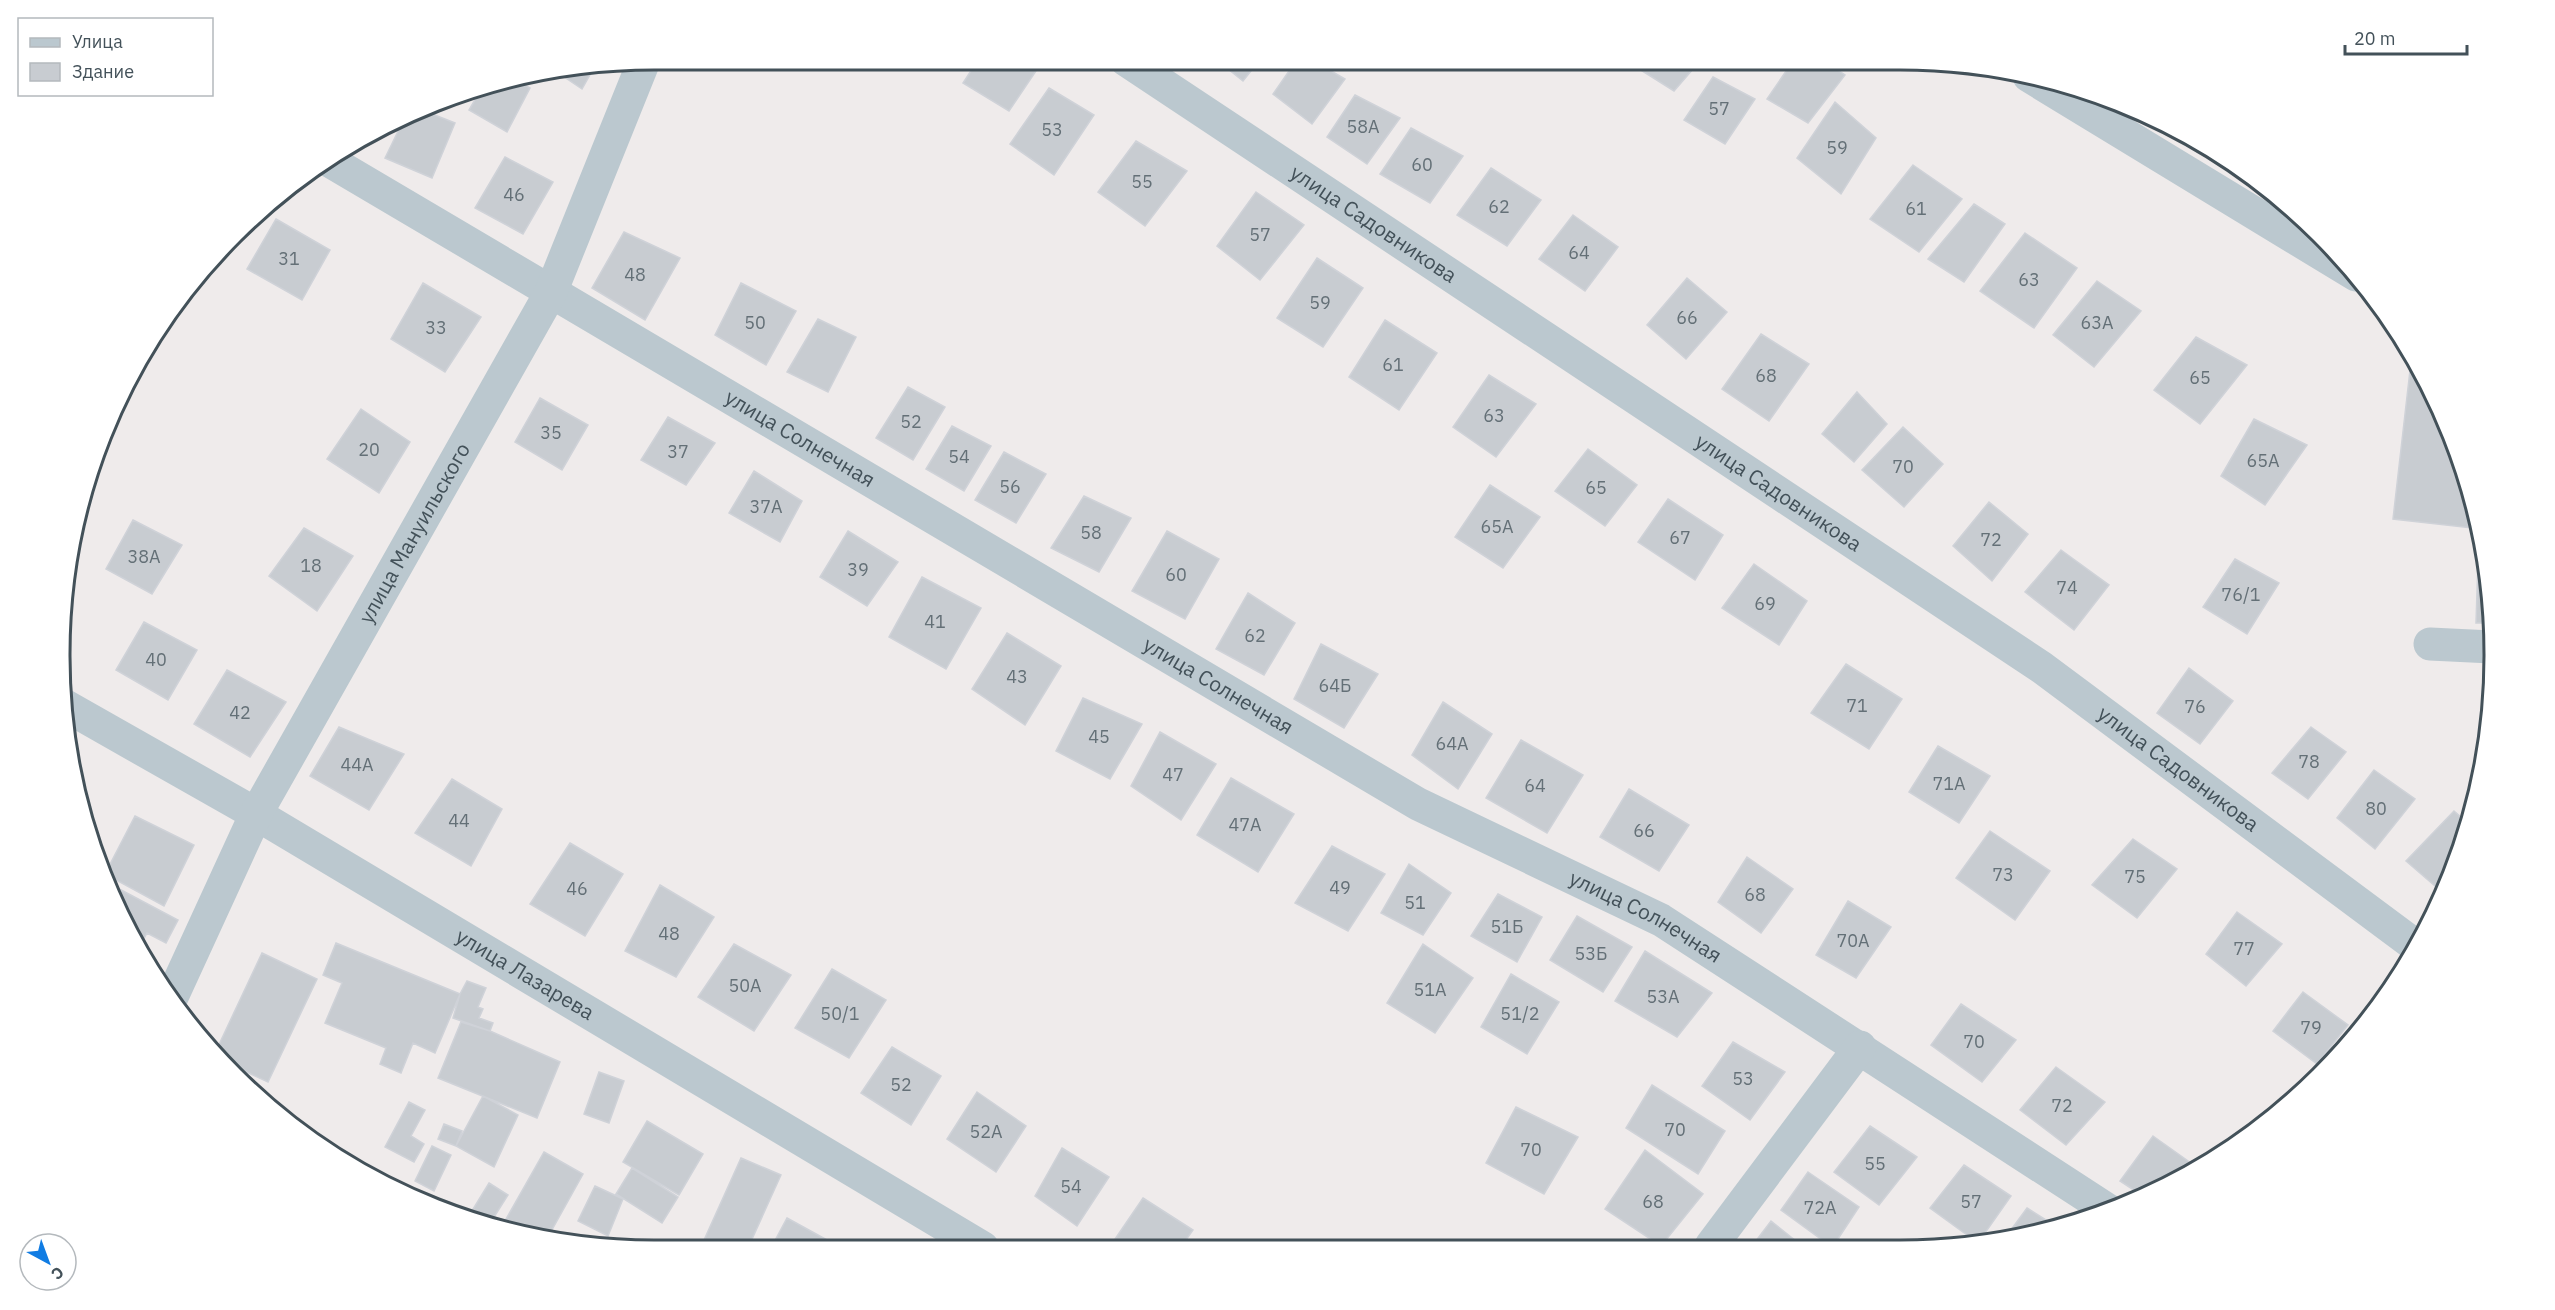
<svg xmlns="http://www.w3.org/2000/svg" width="2555" height="1310" font-family="'IBM Plex Sans',sans-serif">
	<rect width="100%" height="100%" fill="#efebeb"/>
	<path fill="#c8ccd1" stroke="#cfd2d8" stroke-width="1.5" d="M978 60H1032L1040 65 1009 111 963 83Z
		M1218 61H1259L1243 81Z
		M1296 61H1314L1345 79 1312 124 1273 94Z
		M1641 61H1700L1674 91 1636 67Z
		M1793 61H1824L1845 75 1808 123 1767 99Z
		M595 66 582 89 554 70Z
		M1713 77 1755 99 1725 144 1684 120Z
		M513 78 530 88 507 132 469 110 483 86Z
		M1049 88 1094 115 1054 175 1010 144Z
		M1355 95 1400 118 1367 164 1327 137Z
		M1835 102 1876 138 1841 194 1797 158Z
		M422 110 455 123 432 178 385 158 404 119Z
		M1411 128 1463 156 1430 203 1380 174Z
		M1136 141 1187 171 1145 226 1098 192Z
		M505 157 553 182 523 234 475 208Z
		M1913 165 1962 199 1919 252 1870 219Z
		M1491 168 1541 200 1507 246 1457 215Z
		M1256 192 1304 225 1260 280 1217 246Z
		M1974 204 2005 224 1964 282 1928 259Z
		M1573 215 1618 247 1585 291 1539 259Z
		M276 219 330 250 302 300 247 269Z
		M624 232 680 258 645 320 592 288Z
		M2025 233 2077 268 2034 328 1980 291Z
		M1317 258 1363 288 1323 347 1277 318Z
		M1687 278 1727 312 1686 359 1647 325Z
		M2097 281 2141 311 2094 367 2053 335Z
		M423 283 481 317 445 372 391 339Z
		M741 283 796 311 766 365 715 335Z
		M818 319 856 337 828 392 787 372Z
		M1385 320 1437 353 1399 410 1349 377Z
		M1761 334 1809 364 1769 421 1722 389Z
		M2196 337 2247 365 2200 424 2154 390Z
		M2412 353 2463 463 2474 509 2472 528 2393 519Z
		M1489 375 1536 404 1496 457 1453 427Z
		M908 387 945 407 913 460 876 438Z
		M1857 392 1887 424 1854 462 1822 434Z
		M540 398 588 425 562 470 515 442Z
		M361 409 410 442 379 493 327 459Z
		M668 417 715 443 686 485 641 460Z
		M2254 419 2307 445 2265 505 2221 476Z
		M952 426 991 446 964 491 926 469Z
		M1903 427 1943 464 1904 507 1862 470Z
		M1588 449 1637 485 1605 526 1555 491Z
		M1004 452 1046 474 1016 523 975 500Z
		M754 471 802 501 780 542 729 513Z
		M1490 485 1540 517 1503 568 1455 537Z
		M1084 496 1131 518 1099 572 1051 548Z
		M1668 499 1723 535 1695 580 1638 542Z
		M1989 502 2028 534 1992 581 1953 546Z
		M133 520 182 545 152 594 106 569Z
		M304 528 353 556 317 611 269 576Z
		M2479 530 2490 577 2491 623H2476Z
		M848 531 898 562 867 606 820 577Z
		M1167 531 1219 559 1185 619 1132 591Z
		M2061 550 2109 585 2074 630 2025 592Z
		M2235 559 2279 583 2247 634 2203 607Z
		M1754 564 1807 601 1779 645 1722 608Z
		M922 577 981 608 946 669 889 637Z
		M1248 593 1295 623 1264 675 1216 649Z
		M144 622 197 650 168 700 116 670Z
		M1007 633 1061 666 1025 725 972 689Z
		M1321 644 1378 674 1344 728 1294 699Z
		M1846 664 1902 699 1869 749 1811 713Z
		M2189 668 2233 701 2200 744 2157 713Z
		M227 670 286 702 250 757 194 724Z
		M1083 698 1142 724 1110 779 1056 751Z
		M1443 702 1492 734 1458 789 1412 755Z
		M339 727 404 754 369 810 310 776Z
		M2311 727 2346 752 2308 799 2272 773Z
		M1160 732 1216 764 1181 820 1131 786Z
		M1521 740 1583 775 1547 833 1486 798Z
		M1938 746 1990 776 1959 823 1909 792Z
		M2374 770 2415 799 2375 849 2337 818Z
		M1231 778 1294 814 1258 872 1197 835Z
		M452 779 502 809 471 866 415 833Z
		M1629 789 1689 825 1659 871 1600 837Z
		M2454 811 2469 824 2442 892 2406 861Z
		M135 816 194 845 164 906 105 874Z
		M1990 831 2050 871 2015 920 1956 878Z
		M2133 839 2177 869 2137 918 2092 885Z
		M570 843 623 874 585 936 530 904Z
		M1332 846 1385 874 1348 931 1295 903Z
		M1747 857 1793 889 1761 933 1718 902Z
		M1409 864 1451 893 1423 935 1381 913Z
		M108 883 178 920 166 943 147 933 139 948 121 918Z
		M660 885 714 917 676 977 625 951Z
		M1498 894 1542 917 1517 962 1471 936Z
		M1848 901 1891 927 1856 978 1816 955Z
		M2237 912 2282 944 2246 986 2206 954Z
		M1577 916 1632 947 1603 992 1550 960Z
		M336 943 460 994 435 1053 413 1043 401 1073 380 1064 386 1048 325 1023 342 983 323 975Z
		M734 944 791 975 754 1031 698 997Z
		M1423 944 1473 978 1435 1033 1387 1003Z
		M1645 951 1712 993 1677 1037 1615 1001Z
		M262 953 317 979 268 1082 223 1061 215 1053Z
		M832 969 886 1000 849 1058 795 1028Z
		M1511 974 1559 1002 1527 1054 1481 1027Z
		M467 981 486 988 478 1007 483 1009 479 1018 493 1023 490 1031 453 1018 460 994Z
		M2303 992 2348 1025 2317 1064 2273 1031Z
		M1961 1004 2016 1040 1982 1082 1931 1045Z
		M461 1022 490 1031 560 1062 537 1118 438 1078Z
		M1733 1042 1785 1072 1750 1120 1702 1086Z
		M892 1047 941 1076 911 1125 861 1093Z
		M2056 1067 2105 1102 2066 1145 2020 1110Z
		M599 1072 624 1081 609 1123 584 1114Z
		M1652 1085 1725 1131 1698 1174 1626 1128Z
		M977 1092 1026 1126 996 1172 947 1139Z
		M483 1096 518 1115 494 1167 456 1146Z
		M409 1102 425 1110 411 1136 424 1144 414 1162 385 1147Z
		M1516 1107 1578 1137 1544 1194 1486 1163Z
		M647 1121 703 1154 679 1195 623 1162Z
		M444 1124 462 1131 456 1146 438 1139Z
		M1870 1126 1917 1157 1879 1205 1834 1172Z
		M2153 1136 2195 1166 2143 1196 2120 1181Z
		M432 1146 451 1155 434 1191 415 1181Z
		M1062 1148 1109 1177 1077 1226 1035 1196Z
		M1645 1150 1703 1194 1661 1246 1605 1209Z
		M544 1152 583 1174 548 1237 505 1230 501 1228Z
		M741 1158 781 1175 748 1248 700 1249Z
		M1964 1165 2011 1196 1978 1243 1930 1208Z
		M632 1168 678 1197 662 1223 616 1194Z
		M1808 1172 1859 1207 1834 1245H1829L1781 1210Z
		M489 1183 508 1195 489 1225 470 1214Z
		M595 1186 623 1199 608 1236 578 1221Z
		M1143 1198 1193 1230 1181 1247H1116L1111 1245Z
		M2027 1208 2054 1225 2005 1238Z
		M787 1218 840 1247 771 1248Z
		M1771 1221 1801 1245 1752 1246Z"/>
	<g fill="none" stroke-linecap="round" stroke-linejoin="round">
		<g stroke="#bbc8cf" stroke-width="33">
			<path id="s1" d="M1126 60 2041 667 2416 946"/>
			<path d="M2029 76 2356 275"/>
			<path id="s2" d="M328 160 1418 804 1661 920 2108 1210"/>
			<path d="M2430 644 2492 647"/>
			<path id="s3" d="M64 705 256 814 983 1248"/>
			<path id="s4" d="M171 999 256 814 551 292 644 61"/>
			<path d="M1711 1246 1860 1047"/>
		</g>
	</g>
	<g text-anchor="middle" stroke-width="6" stroke-linejoin="round" paint-order="stroke">
		<g font-size="18" fill="#647077">
			<text x="1719" y="115">57</text>
			<text x="1363" y="133">58А</text>
			<text x="1052" y="136">53</text>
			<text x="1837" y="154">59</text>
			<text x="1422" y="171">60</text>
			<text x="1142" y="188">55</text>
			<text x="514" y="201">46</text>
			<text x="1499" y="213">62</text>
			<text x="1916" y="215">61</text>
			<text x="1260" y="241">57</text>
			<text x="1579" y="259">64</text>
			<text x="289" y="265">31</text>
			<text x="635" y="281">48</text>
			<text x="2029" y="286">63</text>
			<text x="1320" y="309">59</text>
			<text x="1687" y="324">66</text>
			<text x="755" y="329">50</text>
			<text x="2097" y="329">63А</text>
			<text x="436" y="334">33</text>
			<text x="1393" y="371">61</text>
			<text x="1766" y="382">68</text>
			<text x="2200" y="384">65</text>
			<text x="1494" y="422">63</text>
			<text x="911" y="428">52</text>
			<text x="551" y="439">35</text>
			<text x="369" y="456">20</text>
			<text x="678" y="458">37</text>
			<text x="959" y="463">54</text>
			<text x="2263" y="467">65А</text>
			<text x="1903" y="473">70</text>
			<text x="1010" y="493">56</text>
			<text x="1596" y="494">65</text>
			<text x="766" y="513">37А</text>
			<text x="1497" y="533">65А</text>
			<text x="1091" y="539">58</text>
			<text x="1680" y="544">67</text>
			<text x="1991" y="546">72</text>
			<text x="144" y="563">38А</text>
			<text x="311" y="572">18</text>
			<text x="858" y="576">39</text>
			<text x="1176" y="581">60</text>
			<text x="2067" y="594">74</text>
			<text x="2241" y="601">76/1</text>
			<text x="1765" y="610">69</text>
			<text x="935" y="628">41</text>
			<text x="1255" y="642">62</text>
			<text x="156" y="666">40</text>
			<text x="1017" y="683">43</text>
			<text x="1335" y="692">64Б</text>
			<text x="1857" y="712">71</text>
			<text x="2195" y="713">76</text>
			<text x="240" y="719">42</text>
			<text x="1099" y="743">45</text>
			<text x="1452" y="750">64А</text>
			<text x="2309" y="768">78</text>
			<text x="357" y="771">44А</text>
			<text x="1173" y="781">47</text>
			<text x="1949" y="790">71А</text>
			<text x="1535" y="792">64</text>
			<text x="2376" y="815">80</text>
			<text x="459" y="827">44</text>
			<text x="1245" y="831">47А</text>
			<text x="1644" y="837">66</text>
			<text x="2003" y="881">73</text>
			<text x="2135" y="883">75</text>
			<text x="1340" y="894">49</text>
			<text x="577" y="895">46</text>
			<text x="1755" y="901">68</text>
			<text x="1415" y="909">51</text>
			<text x="1507" y="933">51Б</text>
			<text x="669" y="940">48</text>
			<text x="1853" y="947">70А</text>
			<text x="2244" y="955">77</text>
			<text x="1591" y="960">53Б</text>
			<text x="745" y="992">50А</text>
			<text x="1430" y="996">51А</text>
			<text x="1663" y="1003">53А</text>
			<text x="840" y="1020">50/1</text>
			<text x="1520" y="1020">51/2</text>
			<text x="2311" y="1034">79</text>
			<text x="1974" y="1048">70</text>
			<text x="1743" y="1085">53</text>
			<text x="901" y="1091">52</text>
			<text x="2062" y="1112">72</text>
			<text x="1675" y="1136">70</text>
			<text x="986" y="1138">52А</text>
			<text x="1531" y="1156">70</text>
			<text x="1875" y="1170">55</text>
			<text x="1071" y="1193">54</text>
			<text x="1653" y="1208">68</text>
			<text x="1971" y="1208">57</text>
			<text x="1820" y="1214">72А</text>
		</g>
		<g font-size="21" fill="#435159" stroke="#fff">
			<text dy="7" stroke="none"><textPath href="#s1" startOffset="297">улица Садовникова</textPath></text>
			<text dy="7" stroke="none"><textPath href="#s2" startOffset="548">улица Солнечная</textPath></text>
			<text dy="7" stroke="none"><textPath href="#s1" startOffset="783">улица Садовникова</textPath></text>
			<text dy="7" stroke="none"><textPath href="#s4" startOffset="526">улица Мануильского</textPath></text>
			<text dy="7" stroke="none"><textPath href="#s2" startOffset="1034">улица Солнечная</textPath></text>
			<text dy="7" stroke="none"><textPath href="#s1" startOffset="1269">улица Садовникова</textPath></text>
			<text dy="7" stroke="none"><textPath href="#s2" startOffset="1520">улица Солнечная</textPath></text>
			<text dy="7" stroke="none"><textPath href="#s3" startOffset="534">улица Лазарева</textPath></text>
		</g>
	</g>
	<path d="M0 0H2555V1310H0ZM654 70H1900A584 584 0 0 1 2484 654V656A584 584 0 0 1 1900 1240H654A584 584 0 0 1 70 656V654A584 584 0 0 1 654 70Z" fill="#fff" fill-rule="evenodd"/>
	<path fill="none" stroke="#435159" stroke-width="3" d="M654 70H1900A584 584 0 0 1 2484 654V656A584 584 0 0 1 1900 1240H654A584 584 0 0 1 70 656V654A584 584 0 0 1 654 70Z"/>
	<rect x="18" y="18" width="195" height="78" fill="#ffffff" stroke="#b4b9bd" stroke-width="1.5"/>
	<rect x="30" y="38" width="30" height="9" fill="#bbc8cf" stroke="#b4b9bd" stroke-width="1.5"/>
	<text x="72" y="48" font-size="18" fill="#435159">Улица</text>
	<rect x="30" y="63" width="30" height="18" fill="#c8ccd1" stroke="#b4b9bd" stroke-width="1.5"/>
	<text x="72" y="78" font-size="18" fill="#435159">Здание</text>
	<g transform="translate(48 1262) rotate(139)"><circle r="28" fill="#ffffff" stroke="#b4b9bd" stroke-width="1.5"/>
	<path d="M0-4.5L10 22L0 15L-10 22Z" fill="#107ce3"/>
	<text y="-9" font-size="16" font-weight="bold" text-anchor="middle" fill="#435159">С</text>
	</g>
	<path d="M2345 45v9h122v-9" fill="none" stroke="#435159" stroke-width="3"/>
	<text x="2354" y="45" font-size="18" fill="#435159" stroke="#ffffff" stroke-width="4.5" paint-order="stroke">20 m</text>
</svg>
